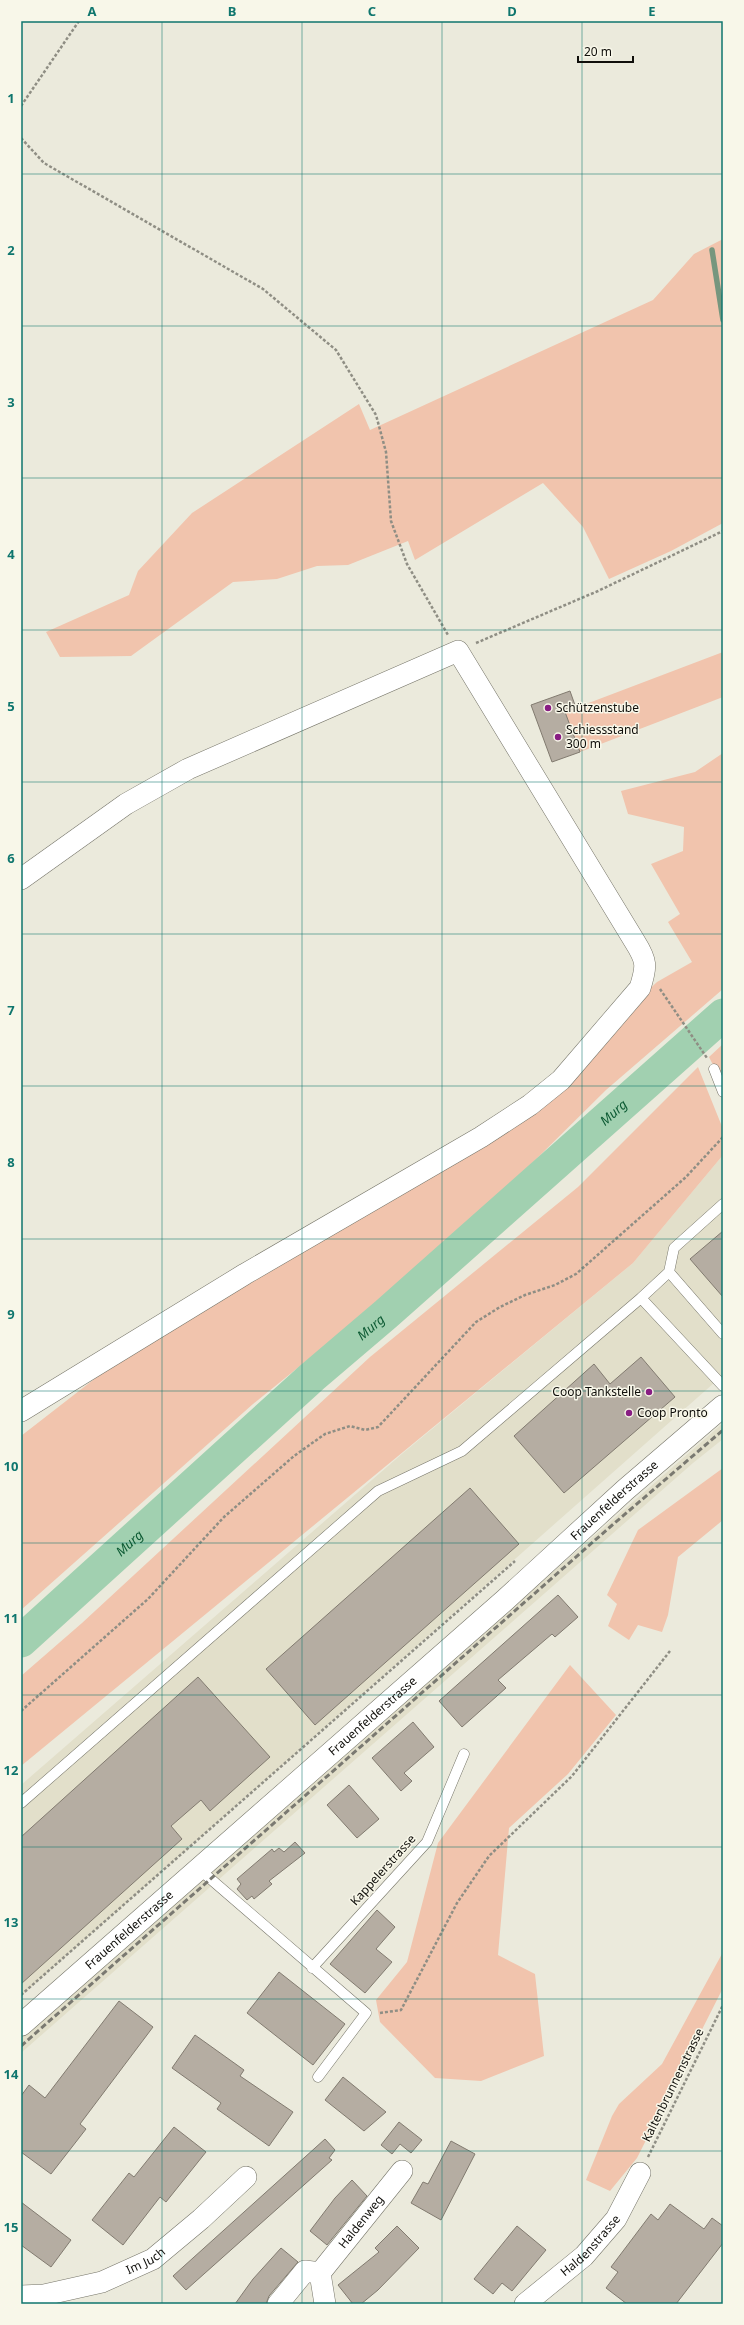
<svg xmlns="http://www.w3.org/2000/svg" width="744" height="2325" font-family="'Noto Sans',sans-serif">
	<rect width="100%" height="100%" fill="#ebeadc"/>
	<path fill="#e2dfca" d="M723 1155V1375L21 1996V1785L403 1453 633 1263Z
		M723 1423V1439L693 1463 21 2053V2038Z"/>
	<path fill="#f1c4ad" d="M723 239V523L671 551 609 579 583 527 543 483 415 560 408 541 348 565 317 566 277 579 233 582 131 656 60 657 46 632 129 595 138 571 192 513 359 404 370 430 653 300 694 254Z
		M723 652V697L580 752 565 712Z
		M723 753V989L606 1090 507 1188 353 1323 253 1404 21 1610V1436L151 1335 489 1140 657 982 692 962 668 922 680 914 651 864 683 851 684 827 628 814 621 791 695 772Z
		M723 1044V1085L709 1057Z
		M698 1067 723 1129V1155L633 1263 21 1766V1676L82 1623 370 1357 578 1187Z
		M723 1468V1520L678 1557 668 1615 662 1632 638 1625 629 1640 608 1626 617 1604 607 1595 638 1530Z
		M570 1665 616 1715 568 1774 509 1828 498 1955 535 1974 544 2056 481 2081 435 2078 380 2022 376 2000 407 1962 438 1843Z
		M723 1952V1988L637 2158 610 2191 586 2180 612 2116 619 2104 662 2064Z"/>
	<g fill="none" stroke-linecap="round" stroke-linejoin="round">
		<path stroke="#76967e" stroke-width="5.5" d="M712 250 723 320"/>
		<path stroke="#a1d0b0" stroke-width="33" id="s1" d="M21 1641 312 1377 386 1314 723 1015"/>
	</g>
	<path fill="#b5ada2" stroke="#827b70" d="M570 691 576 708 565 712 580 752 552 762 531 705Z
		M723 1231V1297L690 1259Z
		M641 1357 675 1397 564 1493 514 1436 594 1364 610 1384Z
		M470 1488 519 1544 315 1725 266 1669Z
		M558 1595 578 1617 555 1637 552 1634 498 1680 506 1688 462 1727 439 1701Z
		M198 1677 270 1757 210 1811 201 1800 171 1826 182 1839 21 1984V1837Z
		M413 1722 434 1747 404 1773 412 1781 401 1791 372 1758Z
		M349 1785 379 1819 357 1838 327 1805Z
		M295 1842 305 1853 269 1881 272 1884 254 1899 252 1896 247 1900 237 1889 241 1884 237 1879 272 1849 274 1852 279 1848 284 1852Z
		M377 1910 395 1927 376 1949 392 1962 365 1993 330 1964Z
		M279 1972 345 2024 313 2065 247 2013Z
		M119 2001 153 2027 80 2124 86 2129 51 2174 21 2152V2096L29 2085 45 2098Z
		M195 2035 244 2070 240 2076 293 2112 269 2146 217 2109 221 2103 172 2068Z
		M343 2077 386 2112 364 2131 325 2100Z
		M399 2122 422 2140 411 2153 400 2144 392 2154 381 2145Z
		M174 2127 206 2152 166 2202 160 2197 123 2245 92 2220 129 2173 134 2177Z
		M325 2139 335 2150 329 2158 332 2160 186 2290 173 2276Z
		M451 2141 475 2154 441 2220 411 2203 423 2182 428 2184Z
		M352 2180 367 2196 327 2245 310 2231 335 2198Z
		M21 2202 71 2240 51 2267 21 2245Z
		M670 2204 704 2229 712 2218 723 2226V2243L676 2304H627L606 2288 618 2272 611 2267 651 2214 658 2220Z
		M397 2226 419 2248 378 2290 361 2304H353L338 2285 379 2252 375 2248Z
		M517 2226 546 2250 512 2291 502 2283 493 2294 474 2279Z
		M281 2248 298 2262 269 2296 266 2304H235L253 2279Z"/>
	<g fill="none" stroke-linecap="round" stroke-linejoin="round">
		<defs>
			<path id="lane" d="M714 1069 723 1092
				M669 1272 723 1334
				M641 1298 723 1386
				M21 1803 378 1491 462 1451 641 1298 669 1272 674 1248 723 1204
				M199 1869 366 2013 318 2077
				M312 1968 427 1842 464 1754"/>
			<g id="street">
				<path d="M21 879 126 804 188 769 458 651 635 942C647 961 647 966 640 988L561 1080 530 1105 481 1137 245 1274 21 1411"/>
				<path id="s2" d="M21 2296 44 2295 102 2282 153 2259 201 2219 246 2177"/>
				<path d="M278 2304 305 2271 320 2273"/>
				<path id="s3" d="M325 2304 320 2273 402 2171"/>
				<path id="s4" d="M525 2304 584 2256 616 2219 640 2173"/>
			</g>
			<g id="secondary">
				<path id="s5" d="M21 2025 505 1600 625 1490 723 1406"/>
			</g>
		</defs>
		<use href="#lane" stroke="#767569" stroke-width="11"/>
		<use href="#street" stroke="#767569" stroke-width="22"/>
		<use href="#secondary" stroke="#767569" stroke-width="23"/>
		<path stroke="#8f8e84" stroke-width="2.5" stroke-dasharray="3 2" stroke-linecap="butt" d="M21 106 79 21
			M21 138 44 163 263 289 336 350 376 415 386 452 391 521 407 564 448 635
			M476 643 598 591 723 531
			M660 989 707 1058
			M21 1711 148 1599 224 1517 294 1456 325 1434 350 1426 365 1430 378 1427 476 1322 500 1307 525 1295 555 1285 576 1274 686 1177 723 1137
			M21 1995 515 1561
			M380 2013 401 2010 457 1903 489 1856 572 1776 670 1651
			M648 2157 723 2005"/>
		<use href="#lane" stroke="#fff" stroke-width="10"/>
		<use href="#street" stroke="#fff" stroke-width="21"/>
		<use href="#secondary" stroke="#fff" stroke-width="22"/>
		<path stroke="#7a7971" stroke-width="3" stroke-dasharray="6 3" stroke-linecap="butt" d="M21 2046 610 1527 723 1430"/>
	</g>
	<path fill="none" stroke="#0f766e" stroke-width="1" stroke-opacity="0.55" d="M162 21V2304M302 21V2304M442 21V2304M582 21V2304M21 174H723M21 326H723M21 478H723M21 630H723M21 782H723M21 934H723M21 1086H723M21 1239H723M21 1391H723M21 1543H723M21 1695H723M21 1847H723M21 1999H723M21 2151H723"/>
	<g fill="#881d83" stroke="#f8f7e9" stroke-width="1.5">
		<circle cx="548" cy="708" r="4"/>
		<circle cx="558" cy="737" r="4"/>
		<circle cx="649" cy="1392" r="4"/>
		<circle cx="629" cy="1413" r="4"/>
	</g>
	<g text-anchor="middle" stroke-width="3" stroke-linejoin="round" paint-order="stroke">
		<g font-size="12" fill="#100f0b" stroke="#f8f7e9" text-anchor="start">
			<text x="556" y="712">Schützenstube</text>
			<text x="566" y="734">Schiessstand<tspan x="566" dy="14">300 m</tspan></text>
			<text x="641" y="1396" text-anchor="end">Coop Tankstelle</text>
			<text x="637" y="1417">Coop Pronto</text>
		</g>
		<g font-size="12" fill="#100f0b" stroke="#f8f7e9">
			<text dy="4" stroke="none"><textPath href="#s5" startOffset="792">Frauenfelderstrasse</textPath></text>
			<text dy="4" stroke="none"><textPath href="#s5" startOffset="468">Frauenfelderstrasse</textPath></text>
			<text transform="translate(383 1870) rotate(-48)" y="4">Kappelerstrasse</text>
			<text dy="4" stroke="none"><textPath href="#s5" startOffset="144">Frauenfelderstrasse</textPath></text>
			<text transform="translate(673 2085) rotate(-64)" y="4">Kaltenbrunnenstrasse</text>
			<text dy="4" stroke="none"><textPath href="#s3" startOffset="97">Haldenweg</textPath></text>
			<text dy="4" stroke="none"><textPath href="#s4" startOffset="88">Haldenstrasse</textPath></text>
			<text dy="4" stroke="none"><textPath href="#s2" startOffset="131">Im Juch</textPath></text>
		</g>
		<g font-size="13" font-style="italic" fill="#0c5a33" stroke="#f8f7e9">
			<text dy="5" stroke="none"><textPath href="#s1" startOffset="794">Murg</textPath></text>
			<text dy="5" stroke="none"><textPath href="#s1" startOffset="470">Murg</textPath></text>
			<text dy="5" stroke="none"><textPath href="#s1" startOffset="146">Murg</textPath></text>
		</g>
	</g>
	<rect width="744" height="2325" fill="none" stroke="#f8f7e9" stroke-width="44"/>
	<path d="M578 56v6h55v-6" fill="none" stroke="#100f0b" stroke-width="2"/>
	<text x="584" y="56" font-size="12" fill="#100f0b" stroke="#f8f7e9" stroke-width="3" paint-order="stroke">20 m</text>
	<rect x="22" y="22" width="700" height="2281" fill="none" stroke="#0f766e" stroke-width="1.5"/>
	<g font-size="13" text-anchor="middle" font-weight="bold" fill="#0f766e">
		<text x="92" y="16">A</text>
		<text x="232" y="16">B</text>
		<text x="372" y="16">C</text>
		<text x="512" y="16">D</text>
		<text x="652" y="16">E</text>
		<text x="11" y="103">1</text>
		<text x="11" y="255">2</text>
		<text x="11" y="407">3</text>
		<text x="11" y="559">4</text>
		<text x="11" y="711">5</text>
		<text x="11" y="863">6</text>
		<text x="11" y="1015">7</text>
		<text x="11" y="1167">8</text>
		<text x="11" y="1319">9</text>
		<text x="11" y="1471">10</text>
		<text x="11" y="1623">11</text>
		<text x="11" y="1775">12</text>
		<text x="11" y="1927">13</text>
		<text x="11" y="2079">14</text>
		<text x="11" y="2232">15</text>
	</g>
</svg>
